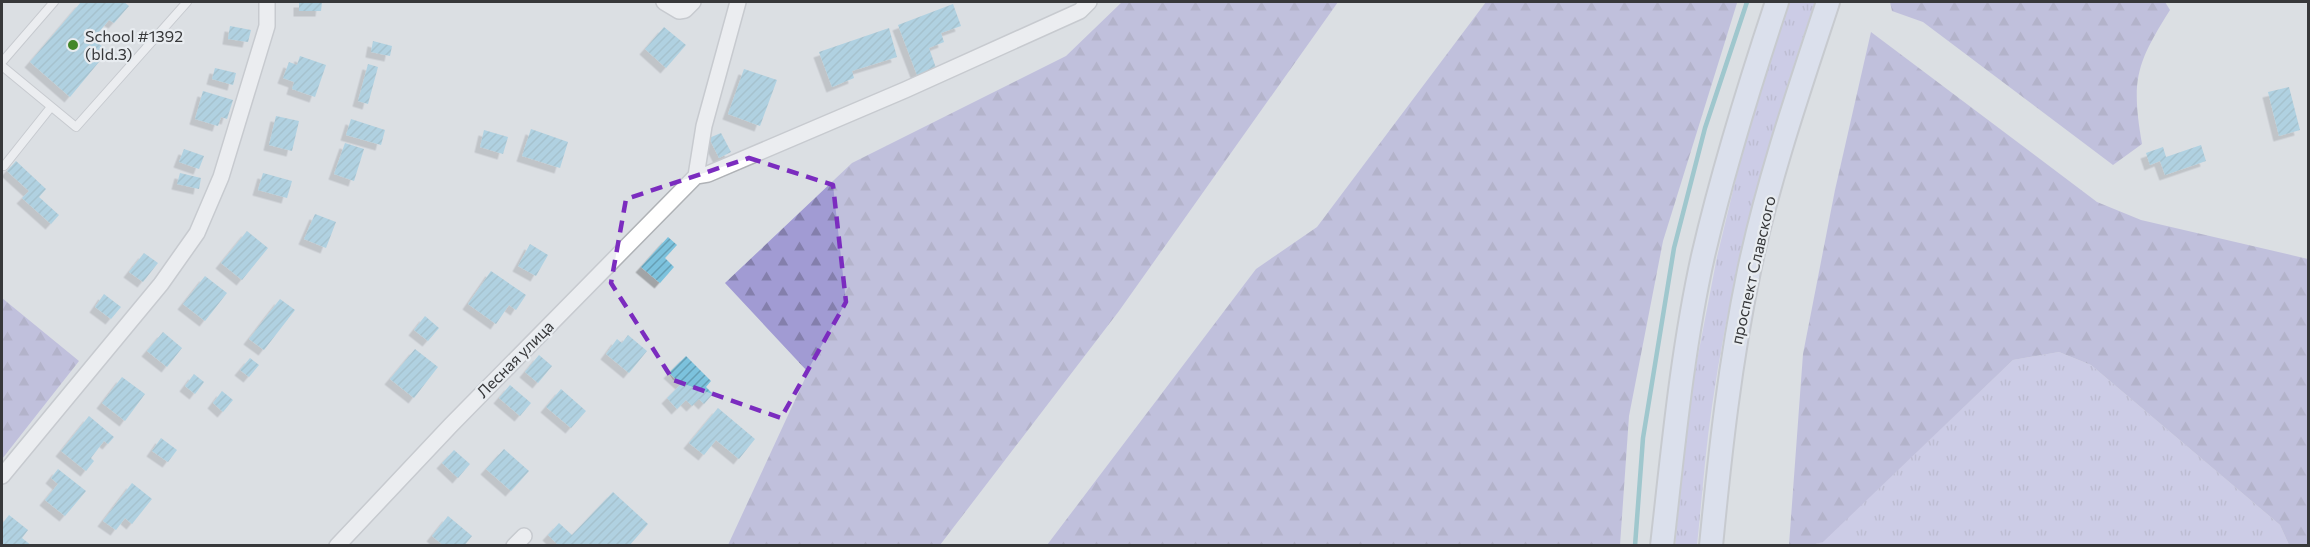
<svg xmlns="http://www.w3.org/2000/svg" width="2310" height="547" font-family="Commissioner,sans-serif">
	<defs>
		<pattern id="grass-tufts" width="24" height="20" patternUnits="userSpaceOnUse" patternTransform="scale(1.5)"><rect width="24" height="20" fill="#bbb6e8"/><path d="M3 7l-1-3M5 7V3M7 7l1-3M15 17l-1-3M17 17v-4M19 17l1-3" fill="none" stroke="#9995bd"/></pattern>
		<pattern id="forest-firs" width="22" height="20" patternUnits="userSpaceOnUse" patternTransform="scale(1.5)"><rect width="22" height="20" fill="#a19bd3"/><path d="M5 1l3.5 6h-7zM16 11l3.5 6h-7z" fill="#847fac"/></pattern>
		<pattern id="building-hatch" width="6" height="6" patternUnits="userSpaceOnUse" patternTransform="scale(1.5)"><rect width="6" height="6" fill="#7bc2dd"/><path d="M-1 1l2-2M0 6l6-6M5 7l2-2" fill="none" stroke="#669fb4"/></pattern>
		<filter id="shadow"><feDropShadow dx="-5.5" dy="5.5" stdDeviation="0" flood-color="#0004"/></filter>
	</defs>
	<rect width="100%" height="100%" fill="#dbdfe3"/>
	<path fill="url(#grass-tufts)" d="M1789 2H1815C1770 133 1732 267 1712 406 1705 452 1702 499 1697 545L1675 546 1689 402 1717 257 1752 112Z
		M2059 352 2091 365 2280 525 2289 545 1812 546 1823 541 2013 360Z"/>
	<path fill="url(#forest-firs)" d="M1122 2H1338L1119 311 940 545H728L808 372 725 283 852 163 1066 56Z
		M1486 2 1737 3 1663 241 1629 416 1620 545H1047L1256 269 1317 227Z
		M1890 2H2165L2170 10C2136 64 2131 80 2142 144L2113 165 1923 22 1892 11Z
		M1871 32 2097 202 2141 220 2308 259V545H2289L2280 525 2091 365 2059 352 2013 360 1823 542 1812 545H1789L1803 354 1835 190Z
		M2 298 79 361 2 459Z"/>
	<g fill="none" stroke-linecap="round" stroke-linejoin="round">
		<path stroke="#57aab1" stroke-width="4.5" d="M1635 546 1643 438 1674 248 1705 128 1747 2"/>
	</g>
	<path fill="url(#building-hatch)" filter="url(#shadow)" d="M81 2H124L129 6 114 23 109 20 93 39 108 51 70 97 30 62Z
		M299 2H322L321 11H299Z
		M953 4 961 26 941 33 944 42 929 48 936 68 917 75 898 25Z
		M230 26 251 30 248 42 228 39Z
		M664 27 686 45 666 68 645 49Z
		M889 28 897 57 852 71 854 78 832 87 819 52Z
		M373 41 392 46 390 56 371 52Z
		M300 56 326 65 315 97 292 89 294 82 283 78 289 62 297 65Z
		M368 64 378 67 368 104 358 101Z
		M215 68 236 73 233 85 212 79Z
		M744 69 777 80 760 126 728 114Z
		M2289 87 2300 130 2279 136 2268 92Z
		M203 91 233 100 227 119 221 117 218 126 195 119Z
		M276 116 299 121 292 151 269 145Z
		M351 119 385 130 381 145 346 135Z
		M531 129 568 142 560 168 522 156Z
		M484 130 508 137 503 154 480 147Z
		M721 133 731 152 719 158 709 138Z
		M345 143 364 149 354 181 334 174Z
		M2201 145 2206 161 2165 175 2160 161 2150 165 2146 153 2163 147 2166 157Z
		M184 149 204 156 199 169 179 162Z
		M16 161 46 189 39 197 59 215 51 224 22 198 29 191 7 171Z
		M180 173 201 178 199 189 177 184Z
		M263 173 292 181 287 198 258 190Z
		M315 214 336 222 326 248 304 239Z
		M247 231 268 248 242 280 221 263Z
		M668 237 677 245 665 258 674 267 660 283 641 267Z
		M530 244 548 255 536 276 518 266Z
		M144 253 158 263 143 282 129 272Z
		M491 271 526 295 516 310 509 305 496 324 468 304Z
		M205 276 227 293 205 321 183 304Z
		M104 294 121 307 111 319 95 307Z
		M280 299 295 310 264 350 249 339Z
		M425 316 439 328 428 341 414 330Z
		M163 332 182 348 167 367 147 351Z
		M628 335 647 351 629 373 606 354 617 339 622 343Z
		M415 349 438 367 414 398 390 379Z
		M539 355 552 366 538 383 525 372Z
		M686 356 711 381 706 387 713 394 704 404 699 399 692 406 686 400 677 409 667 398 681 384 669 373Z
		M250 358 259 365 249 377 240 370Z
		M194 374 204 382 195 394 185 386Z
		M122 377 145 394 125 421 102 403Z
		M510 385 531 403 520 416 499 398Z
		M561 389 586 411 571 428 546 407Z
		M222 391 233 400 223 412 213 403Z
		M718 408 755 439 739 459 716 440 704 455 689 443Z
		M89 416 114 437 108 444 104 441 91 458 94 461 86 471 61 451Z
		M161 438 177 450 168 462 152 451Z
		M504 449 529 471 511 491 486 469Z
		M454 450 470 464 458 478 442 463Z
		M58 469 86 491 65 516 45 500 58 484 51 478Z
		M132 483 152 499 132 524 125 518 116 530 103 521Z
		M613 492 648 524 629 546H559L548 535 559 523 572 535Z
		M9 515 28 530 22 538 32 546H2V524Z
		M448 516 472 536 464 546H444L432 536Z"/>
	<g fill="none" stroke-linecap="round" stroke-linejoin="round">
		<defs>
			<path id="service" d="M2 62 54 2
				M2 66 76 127 187 2
				M4 166 51 107"/>
			<path id="minor" d="M664 2 679 11 685 10 693 2
				M696 176 708 174 905 90 1080 11 1089 2
				M696 176 704 126 738 2
				M2 476 161 284 197 233 221 177 267 26V2
				M337 546 451 425 696 176
				M514 546 524 536"/>
			<path id="secondary" d="M1662 546C1673 449 1682 351 1703 256 1723 170 1749 86 1777 2
				M1711 546C1720 453 1730 362 1749 271 1768 180 1799 90 1828 2"/>
		</defs>
		<use href="#service" stroke="#afb2b6" stroke-width="10"/>
		<use href="#minor" stroke="#afb2b6" stroke-width="18"/>
		<use href="#secondary" stroke="#afb2b6" stroke-width="26"/>
		<use href="#service" stroke="#fff" stroke-width="8"/>
		<use href="#minor" stroke="#fff" stroke-width="15"/>
		<use href="#secondary" stroke="#dbe2f7" stroke-width="22"/>
	</g>
	<path d="M0 0H2310V547H0ZM749 158 833 185 846 302 781 418 673 380 611 283 626 199Z" fill="#dbdfe3" fill-opacity=".55" fill-rule="evenodd"/>
	<path fill="none" stroke="#7b2cbf" stroke-width="4.5" stroke-dasharray="12 8" stroke-linejoin="round" d="M749 158 833 185 846 302 781 418 673 380 611 283 626 199Z"/>
	<circle fill="#43872a" stroke="#e8ecf0" stroke-width="2" cx="73" cy="45" r="6"/>
	<g text-anchor="middle" stroke-width="4.5" stroke-linejoin="round" paint-order="stroke">
		<g font-size="16" fill="#37383a" stroke="#e8ecf0" text-anchor="start">
			<text x="85" y="42">School #1392<tspan x="85" dy="18">(bld.3)</tspan></text>
		</g>
		<g font-size="16" fill="#37383a" stroke="#e8ecf0">
			<text transform="translate(1753 270) rotate(-77)" y="6">проспект Славского</text>
			<text transform="translate(515 359) rotate(-45)" y="6">Лесная улица</text>
		</g>
	</g>
	<rect width="2310" height="547" fill="none" stroke="#37383a" stroke-width="6"/>
</svg>
